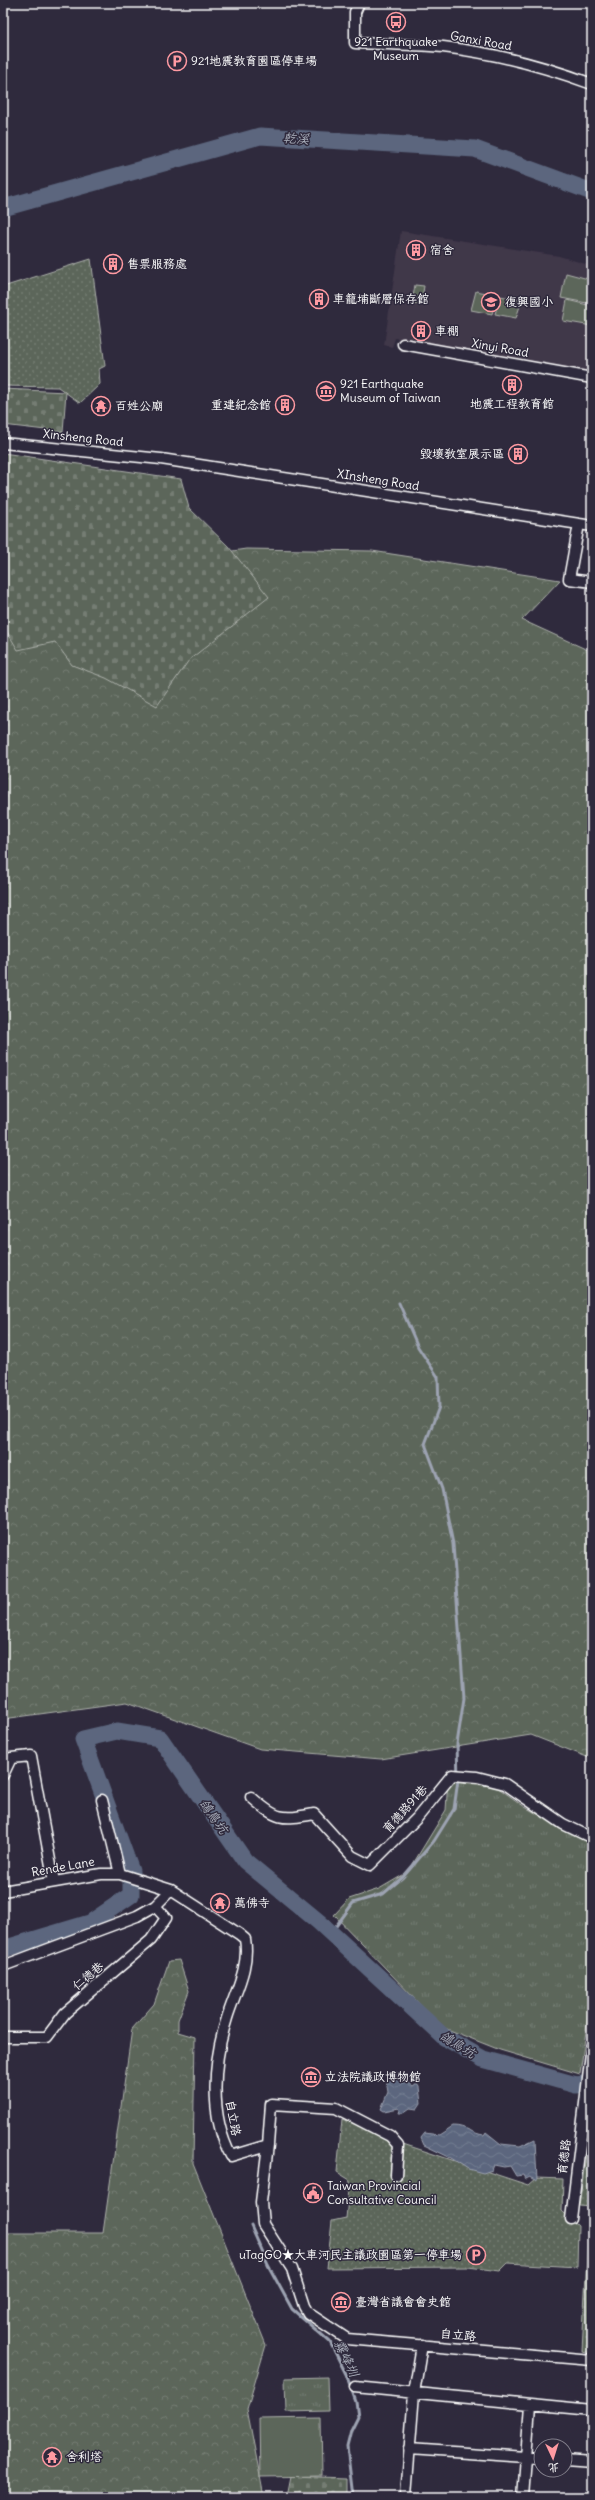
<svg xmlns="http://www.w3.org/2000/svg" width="595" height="2500" font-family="Delius,'LXGW WenKai TC',sans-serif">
	<defs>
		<pattern id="grass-tufts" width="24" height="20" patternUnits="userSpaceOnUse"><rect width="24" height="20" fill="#5c665a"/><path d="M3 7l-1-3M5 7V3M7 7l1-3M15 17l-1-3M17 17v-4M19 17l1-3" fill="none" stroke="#747d73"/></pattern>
		<pattern id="forest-crowns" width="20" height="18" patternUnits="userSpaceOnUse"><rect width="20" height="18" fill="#5c665a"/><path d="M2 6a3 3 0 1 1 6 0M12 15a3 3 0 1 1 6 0" fill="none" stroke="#747d73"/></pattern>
		<pattern id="cemetery-stones" width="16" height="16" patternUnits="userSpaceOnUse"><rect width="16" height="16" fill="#5c665a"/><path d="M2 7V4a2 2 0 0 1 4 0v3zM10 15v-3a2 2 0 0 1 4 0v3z" fill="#747d73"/></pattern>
		<pattern id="park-dots" width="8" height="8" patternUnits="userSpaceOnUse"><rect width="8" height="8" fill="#5c665a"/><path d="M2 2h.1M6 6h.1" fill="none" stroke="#747d73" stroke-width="1.8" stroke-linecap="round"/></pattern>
		<pattern id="water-waves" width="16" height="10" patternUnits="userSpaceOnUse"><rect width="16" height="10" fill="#5b667e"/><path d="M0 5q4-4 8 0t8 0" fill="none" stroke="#747d91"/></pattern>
	</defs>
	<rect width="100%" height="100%" fill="#2f2a3d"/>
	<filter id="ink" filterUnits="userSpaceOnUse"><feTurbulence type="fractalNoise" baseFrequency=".025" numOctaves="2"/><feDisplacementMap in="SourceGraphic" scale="8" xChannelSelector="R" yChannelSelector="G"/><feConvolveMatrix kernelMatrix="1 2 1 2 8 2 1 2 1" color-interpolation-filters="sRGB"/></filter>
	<g filter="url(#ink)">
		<path fill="#41374a" d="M401 231 559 256 592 266V372L395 338 392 347 384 345Z"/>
		<path fill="url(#grass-tufts)" stroke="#aeb2ac" d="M448 1780 497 1787 525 1807 592 1845V1988L580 2074 500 2050 442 2027 334 1915 349 1899 379 1889 408 1872 446 1810Z
			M327 2377 328 2411 286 2412 285 2378Z"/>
		<path fill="url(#forest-crowns)" stroke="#aeb2ac" d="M246 549 372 551 560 580 522 620 592 652V1759L531 1735 381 1759 260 1749 127 1702 3 1719V585Z
			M179 1960 189 1991 178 2020V2032L195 2037 193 2163 266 2345 247 2409 264 2497H3V2233H103L132 2029 154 2004 169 1961Z"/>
		<path fill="url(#cemetery-stones)" stroke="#aeb2ac" d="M3 389 66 392 63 432 3 425Z
			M3 453 181 479 189 508 228 546 269 597 189 660 157 706 106 678 72 665 55 642 18 650 3 625Z
			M291 2476 347 2478V2497H284L288 2491Z"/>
		<path fill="url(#park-dots)" stroke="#aeb2ac" d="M91 259 105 366 99 369 100 384 80 403 58 387 3 386V287Z
			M342 2119 400 2143 528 2185 536 2178 563 2179 562 2211 578 2226 577 2267 508 2263 500 2271 468 2267 327 2268 332 2221 346 2218 350 2180 337 2172Z
			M589 2132H592V2207L579 2206Z
			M588 2236 592 2237V2353L582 2351Z"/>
		<path fill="#5c665a" stroke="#aeb2ac" d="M566 273 592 280V304L561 298Z
			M415 285 424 286 421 305 412 303Z
			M476 291 497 295 492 314 471 310Z
			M500 296 522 300 516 318 495 314Z
			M567 300 592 306V326L563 321Z
			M321 2418 322 2476 260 2477 259 2419Z"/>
		<path fill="url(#water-waves)" stroke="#9da3b2" d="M396 2072 413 2087 417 2084 419 2087 421 2103 417 2109 410 2108 403 2113H399L400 2110 399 2108 384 2111 381 2109 388 2092 386 2080 390 2073Z
			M453 2126C466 2126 473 2134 484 2135L486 2132 501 2144 520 2146 535 2139 537 2181 529 2177 525 2179 523 2175 516 2176 510 2166 504 2167 494 2165 492 2170 483 2173 468 2169 451 2158 424 2145 421 2138 425 2133 439 2135Z"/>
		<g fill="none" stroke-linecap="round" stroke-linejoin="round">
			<path stroke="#9da3b2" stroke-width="3" d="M331 1933 353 1903 383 1894 403 1877 434 1841 454 1809 458 1780 457 1744 464 1698 453 1544 442 1489 425 1444 439 1407 438 1377 418 1347 399 1303
				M251 2226 268 2265 292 2309 330 2342 346 2374 356 2402 358 2417 351 2431 347 2447 353 2497"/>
			<path stroke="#5b667e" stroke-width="17" d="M3 208 260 136 475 149 592 192
				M3 1949 90 1923 131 1895V1871L83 1739 117 1731 160 1738 245 1861 319 1922 444 2037 483 2059 576 2085 592 2083"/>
			<defs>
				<path id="street" d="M359 3 355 12V43C384 44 414 44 443 47 494 53 544 66 592 84
					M403 344 592 378
					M3 443 161 459 592 526
					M579 524 569 579 592 582
					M3 1775 11 1758 31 1756 54 1882
					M251 1797C277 1820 281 1820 314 1814L352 1856 370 1865 417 1818 452 1775 477 1777 505 1784 563 1824 592 1838
					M102 1800 120 1874
					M3 1891 101 1874H120L171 1890 239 1934 245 1939C250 1967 235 1992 227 2018 213 2062 209 2115 231 2156L268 2145 271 2104 336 2108 390 2136 398 2145 396 2175
					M3 1966 137 1916 155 1906
					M3 2037H47L65 2013 151 1940 166 1918 155 1906 171 1890
					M268 2145 261 2202 263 2224 292 2269 304 2306 308 2313 347 2339 592 2360
					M571 2219 592 2045
					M355 2387 592 2410
					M409 2449 541 2458
					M565 2460 592 2462
					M409 2497 406 2495 414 2393 422 2345
					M523 2497 530 2405"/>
			</defs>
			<use href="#street" stroke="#fff" stroke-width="13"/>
			<use href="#street" stroke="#2f2a3d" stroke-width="10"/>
		</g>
	</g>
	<defs>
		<symbol id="bus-ring" viewBox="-11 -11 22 22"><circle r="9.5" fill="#2f2a3d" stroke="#ff9aa2" stroke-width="1.5"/><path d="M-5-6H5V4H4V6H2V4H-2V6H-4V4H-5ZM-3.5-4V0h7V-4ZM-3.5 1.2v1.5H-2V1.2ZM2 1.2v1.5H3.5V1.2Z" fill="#ff9aa2"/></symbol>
		<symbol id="parking-ring" viewBox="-11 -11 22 22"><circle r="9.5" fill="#2f2a3d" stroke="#ff9aa2" stroke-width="1.5"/><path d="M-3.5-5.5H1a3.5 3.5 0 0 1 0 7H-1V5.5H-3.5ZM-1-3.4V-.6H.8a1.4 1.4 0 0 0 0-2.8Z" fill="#ff9aa2"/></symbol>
		<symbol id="building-ring" viewBox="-11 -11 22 22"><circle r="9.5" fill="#2f2a3d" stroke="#ff9aa2" stroke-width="1.5"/><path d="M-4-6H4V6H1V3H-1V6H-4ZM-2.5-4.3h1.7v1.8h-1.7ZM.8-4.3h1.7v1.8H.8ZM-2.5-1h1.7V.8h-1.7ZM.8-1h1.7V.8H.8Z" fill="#ff9aa2"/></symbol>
		<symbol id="school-ring" viewBox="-11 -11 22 22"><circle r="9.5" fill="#2f2a3d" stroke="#ff9aa2" stroke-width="1.5"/><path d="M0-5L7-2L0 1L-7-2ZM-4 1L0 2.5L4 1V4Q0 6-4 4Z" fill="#ff9aa2"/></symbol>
		<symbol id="museum-ring" viewBox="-11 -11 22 22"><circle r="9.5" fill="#2f2a3d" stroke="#ff9aa2" stroke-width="1.5"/><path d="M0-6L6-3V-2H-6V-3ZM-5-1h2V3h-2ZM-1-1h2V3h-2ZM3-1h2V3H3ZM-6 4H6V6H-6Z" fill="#ff9aa2"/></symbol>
		<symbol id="temple-ring" viewBox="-11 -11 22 22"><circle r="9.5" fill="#2f2a3d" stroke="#ff9aa2" stroke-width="1.5"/><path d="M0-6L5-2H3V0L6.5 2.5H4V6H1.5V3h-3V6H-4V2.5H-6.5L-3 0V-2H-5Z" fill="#ff9aa2"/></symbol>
		<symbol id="civic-ring" viewBox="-11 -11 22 22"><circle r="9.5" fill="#2f2a3d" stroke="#ff9aa2" stroke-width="1.5"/><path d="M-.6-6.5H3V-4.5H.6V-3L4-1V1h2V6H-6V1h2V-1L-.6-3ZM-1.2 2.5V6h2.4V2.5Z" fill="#ff9aa2"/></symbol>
	</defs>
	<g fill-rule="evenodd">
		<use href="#bus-ring" x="385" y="11" width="22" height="22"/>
		<use href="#parking-ring" x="166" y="50" width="22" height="22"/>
		<use href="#building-ring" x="405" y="239" width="22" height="22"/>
		<use href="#building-ring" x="102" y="253" width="22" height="22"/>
		<use href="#building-ring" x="308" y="288" width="22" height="22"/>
		<use href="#school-ring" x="480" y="291" width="22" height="22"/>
		<use href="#building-ring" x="410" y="320" width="22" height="22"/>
		<use href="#building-ring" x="501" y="374" width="22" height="22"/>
		<use href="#museum-ring" x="315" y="380" width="22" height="22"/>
		<use href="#building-ring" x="274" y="394" width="22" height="22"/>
		<use href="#temple-ring" x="90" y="395" width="22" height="22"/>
		<use href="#building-ring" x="507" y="443" width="22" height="22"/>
		<use href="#temple-ring" x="209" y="1892" width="22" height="22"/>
		<use href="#museum-ring" x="300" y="2066" width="22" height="22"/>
		<use href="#civic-ring" x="302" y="2182" width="22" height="22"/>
		<use href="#parking-ring" x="465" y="2244" width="22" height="22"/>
		<use href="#museum-ring" x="330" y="2291" width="22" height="22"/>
		<use href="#temple-ring" x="41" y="2446" width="22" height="22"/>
	</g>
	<g text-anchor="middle" stroke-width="3" stroke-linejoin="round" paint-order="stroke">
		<g font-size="12" fill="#fff" stroke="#2f2a3d">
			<text transform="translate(481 41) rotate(10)" y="4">Ganxi Road</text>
			<text transform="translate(500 348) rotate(10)" y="4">Xinyi Road</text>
			<text transform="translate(83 438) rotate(6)" y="4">Xinsheng Road</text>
			<text transform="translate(378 480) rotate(9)" y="4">XInsheng Road</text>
			<text transform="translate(405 1809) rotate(-48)" y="4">育德路91巷</text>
			<text transform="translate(63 1867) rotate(-10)" y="4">Rende Lane</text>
			<text transform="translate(88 1976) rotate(-40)" y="4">仁德巷</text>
			<text transform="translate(233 2118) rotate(79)" y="4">自立路</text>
			<text transform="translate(564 2157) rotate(-83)" y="4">育德路</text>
			<text transform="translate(458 2335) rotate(5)" y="4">自立路</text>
		</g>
		<g font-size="12" fill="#fff" stroke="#2f2a3d" text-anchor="start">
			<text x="396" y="46" text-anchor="middle">921 Earthquake<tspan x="396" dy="14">Museum</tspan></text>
			<text x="191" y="65">921地震教育園區停車場</text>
			<text x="430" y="254">宿舍</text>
			<text x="127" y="268">售票服務處</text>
			<text x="333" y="303">車籠埔斷層保存館</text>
			<text x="505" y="306">復興國小</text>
			<text x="435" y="335">車棚</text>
			<text x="340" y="388">921 Earthquake<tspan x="340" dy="14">Museum of Taiwan</tspan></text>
			<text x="512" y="408" text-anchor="middle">地震工程教育館</text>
			<text x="271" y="409" text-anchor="end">重建紀念館</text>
			<text x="115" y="410">百姓公廟</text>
			<text x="504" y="458" text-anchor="end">毀壞教室展示區</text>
			<text x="234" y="1907">萬佛寺</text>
			<text x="325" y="2081">立法院議政博物館</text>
			<text x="327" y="2190">Taiwan Provincial<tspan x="327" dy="14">Consultative Council</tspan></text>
			<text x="462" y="2259" text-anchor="end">uTagGO★大車河民主議政園區第一停車場</text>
			<text x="355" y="2306">臺灣省議會會史館</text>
			<text x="66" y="2461">舍利塔</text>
		</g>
		<g font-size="13" font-style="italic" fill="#adb2be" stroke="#2f2a3d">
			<text transform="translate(296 138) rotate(3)" y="5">乾溪</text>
			<text transform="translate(214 1816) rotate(55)" y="5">鴿鳥坑</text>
			<text transform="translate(458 2044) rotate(32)" y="5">鴿鳥坑</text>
			<text transform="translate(347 2358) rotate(64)" y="5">霧峰圳</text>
		</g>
	</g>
	<rect width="595" height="2500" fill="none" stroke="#2f2a3d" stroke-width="16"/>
	<rect x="8" y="8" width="579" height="2484" fill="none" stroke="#fff" stroke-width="1.5" filter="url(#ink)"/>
	<g transform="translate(553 2458) rotate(176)"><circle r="19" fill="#2f2a3d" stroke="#827f8b"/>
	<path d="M0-3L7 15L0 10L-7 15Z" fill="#ff9aa2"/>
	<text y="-6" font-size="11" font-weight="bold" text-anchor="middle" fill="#ffffff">北</text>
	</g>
</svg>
